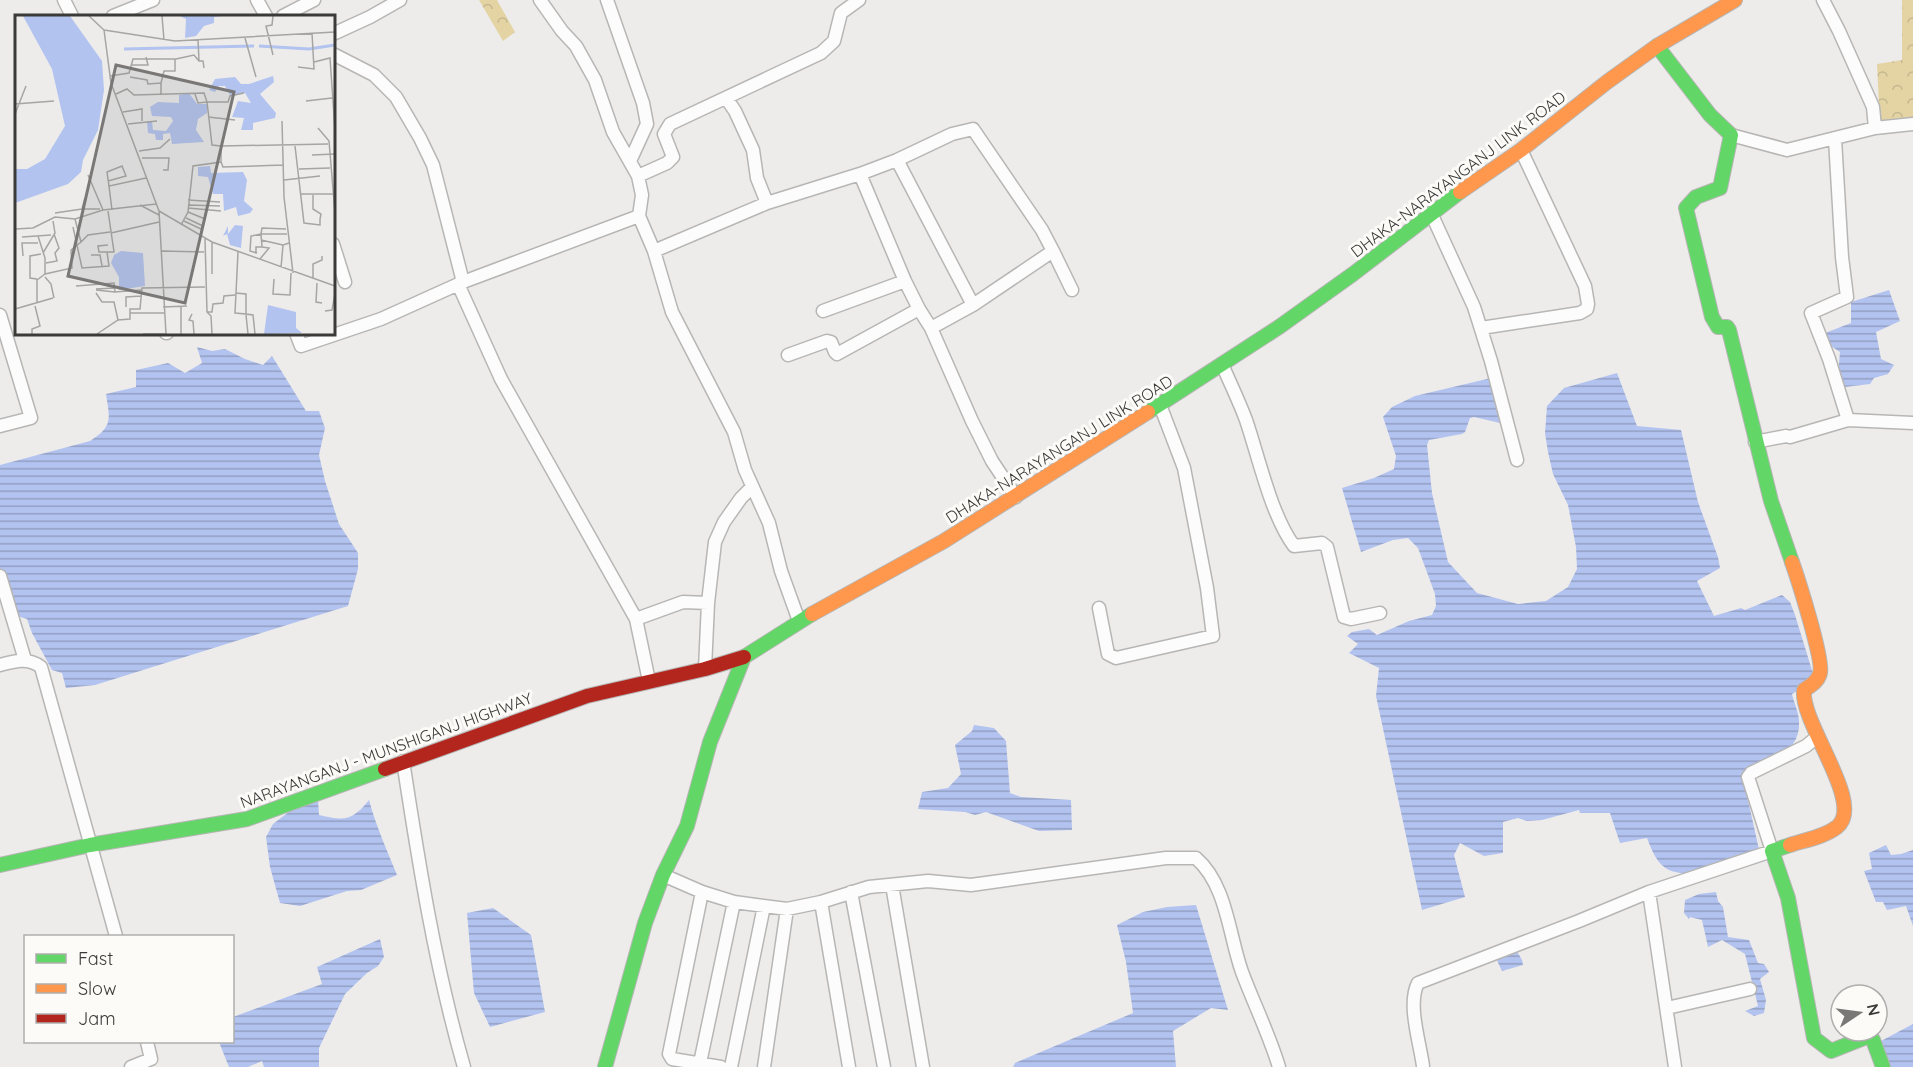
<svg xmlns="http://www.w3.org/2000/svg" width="1913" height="1067" font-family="Quicksand,sans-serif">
	<defs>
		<pattern id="forest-crowns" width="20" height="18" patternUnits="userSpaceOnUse" patternTransform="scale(1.5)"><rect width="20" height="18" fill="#e4d4a4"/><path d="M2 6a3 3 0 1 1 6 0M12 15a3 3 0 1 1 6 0" fill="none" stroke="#c4b78e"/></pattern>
		<pattern id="water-rules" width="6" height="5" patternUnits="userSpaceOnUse" patternTransform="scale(1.5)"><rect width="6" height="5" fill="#b3c3f0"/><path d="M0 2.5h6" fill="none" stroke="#939fc3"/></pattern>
	</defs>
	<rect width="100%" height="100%" fill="#edeceb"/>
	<path fill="url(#forest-crowns)" d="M479 0H497L515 32 503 41Z
		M1902 0H1913V127H1880L1877 64 1902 60Z"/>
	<path fill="url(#water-rules)" d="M1889 290 1900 321 1876 332 1881 359 1894 365 1888 374 1874 378 1870 384 1845 387 1838 375 1840 352 1831 346 1825 333 1851 323V302Z
		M197 347 212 351 225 349 245 359 263 365 272 356 306 411H319L325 428 319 455 325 481 339 524 358 553V569L348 606 95 685 66 688 62 673 52 670 32 633 27 619 14 615 0 571V465L90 441C113 426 110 420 106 394L136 387V370L168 363 185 373 202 363Z
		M1617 373 1637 426 1681 430 1698 502 1718 557 1720 568 1697 581 1714 616 1741 608 1745 610 1782 595 1790 602 1795 615 1815 680 1792 694C1794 703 1799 713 1799 722 1801 754 1765 764 1742 773L1760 854 1687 873C1662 874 1655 859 1647 838L1620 843 1610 813H1580L1579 810 1542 820 1527 821 1518 818 1503 822V853L1484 856 1460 843 1454 855 1465 897 1422 910 1376 696 1379 668 1349 653 1358 644 1347 636 1352 632 1369 629 1377 635 1409 621 1432 615 1436 606 1435 594 1418 548 1408 538 1393 540 1361 552 1342 488 1374 478 1394 469 1396 456 1383 417 1392 407 1415 396 1491 378 1504 419 1500 423 1474 417 1470 418 1465 432 1462 434 1429 440 1427 445 1432 493 1448 562 1477 593 1518 604 1546 601 1568 587 1577 569 1576 547 1568 505 1553 474 1548 452 1545 433 1547 406 1564 388Z
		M974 725 994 728 1006 741 1010 793 1021 797 1071 800 1072 830 1039 831 986 812 975 815 965 812 918 809 922 792 948 788 961 774 955 745 972 731Z
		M318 800 319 815C345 821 352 821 369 800 376 826 387 850 397 875L361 890 347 891 300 906 280 903 270 867 266 837 273 824 290 811Z
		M1886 845 1891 855 1901 854 1913 850V926L1906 906 1887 910 1883 902H1876L1864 871 1872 869 1869 853Z
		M1716 892 1718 901 1723 907 1728 937 1749 940 1758 963 1764 964 1769 972 1760 979 1766 1000 1764 1013 1754 1016 1745 1011 1758 1006 1745 954 1722 940 1708 947 1702 920 1690 917 1689 919 1684 913 1685 900 1699 894Z
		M1196 905 1228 1010 1211 1008 1173 1031 1176 1067H1013L1015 1063 1133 1013 1126 962 1117 925 1143 912 1167 907Z
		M493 908 531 935 545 1012 490 1027 474 993 467 913Z
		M380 939 384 957 378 966 367 973 345 994 319 1048V1067H264L262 1061 248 1067H229L219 1042H232L233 1017 322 984 317 967Z
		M1514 946 1522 960 1523 965 1502 971 1494 954Z
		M1913 1024V1067H1886L1881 1041Z"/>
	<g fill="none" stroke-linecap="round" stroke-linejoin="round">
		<defs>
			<path id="street" d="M64 0 72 16
				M257 0 266 16
				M540 0 562 31 576 46 595 80 613 132 638 176 642 195 639 216 654 251 672 312 734 432 745 470 769 523 781 571 799 621
				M607 0 643 103 647 124 630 161
				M1823 0 1839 31 1873 107 1875 128 1913 124
				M113 16 153 0
				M283 16 314 0
				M333 34 370 17 400 0
				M333 54 374 75 396 97 420 138 433 165 463 282
				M726 98 735 111 753 150 757 178 767 203
				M1731 135 1787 150 1875 128
				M860 174 897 160 952 134 973 129 1042 230 1053 251 973 305 897 160
				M638 176 667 163 673 157 664 134 670 124 821 53 834 41 841 13 859 0
				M1431 213 1474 307 1491 361 1517 460
				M333 244 345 282
				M654 251 767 203 860 174 905 281 919 309 931 328 972 421 992 461 1016 497
				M1053 251 1072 290
				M458 284 501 379 636 619 649 681
				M823 311 905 281
				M0 315 31 418 0 426
				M931 328 973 305
				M1481 328 1580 313 1587 309 1588 304 1585 286 1521 150
				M166 333H167
				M296 333 301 346 381 319 463 282 639 216
				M788 355 827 341 831 342 835 352 837 354 919 309
				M1222 364C1230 383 1239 401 1246 420 1259 458 1271 515 1294 546L1322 543 1327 547 1344 617 1351 619 1380 613
				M1848 420 1913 423
				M1755 442 1786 436 1790 437 1848 420 1829 359 1811 313 1847 297 1842 257 1835 139
				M0 576 25 660
				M1099 608 1108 654 1116 658 1213 636 1207 588 1184 468 1160 405
				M636 619 683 602 708 603
				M0 665C15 661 28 657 41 667L116 936
				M705 669 708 603 715 542 724 522 741 498 752 487
				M403 761C419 865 435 966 464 1067
				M663 875 702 892 734 902 787 909 821 902 869 887 928 881 971 885 1166 858H1196C1227 885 1229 936 1242 972 1254 1004 1269 1034 1279 1067
				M892 885 923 1067
				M702 892 669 1054 672 1059 721 1067
				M851 892 884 1067
				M1649 892 1675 1067
				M821 902 849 1067
				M1667 1008 1750 989
				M700 1063 734 902
				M1423 1066C1420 1043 1407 1004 1418 983L1579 921 1649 892 1772 851 1748 777 1751 773 1806 746 1817 737
				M131 1067 151 1059 147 1042
				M731 1067 764 906
				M764 1067 787 909"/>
			<path id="fast" d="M1657 46 1710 115 1731 135 1720 188 1696 197 1686 208 1712 317 1718 327H1727L1729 330 1771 501 1792 562
				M1148 412 1279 327 1353 274 1460 192
				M1790 845 1772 851 1788 898 1814 1038 1831 1051 1869 1036 1873 1040 1883 1067
				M0 865 90 845 247 819 385 769
				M605 1067 645 923 663 875 687 826 710 742 744 657 812 614"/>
			<path id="slow" d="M1460 192 1521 150 1607 82 1657 46 1735 0
				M812 614 944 541 1148 412
				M1790 845C1805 840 1824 837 1837 827 1866 804 1800 723 1804 690 1810 686 1818 682 1820 673 1824 661 1798 579 1792 562"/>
			<path id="jam" d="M385 769 587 696 705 669 744 657"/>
		</defs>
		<use href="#street" stroke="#b7b6b5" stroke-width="15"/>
		<use href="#fast" stroke="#b7b6b5" stroke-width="16"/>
		<use href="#slow" stroke="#b7b6b5" stroke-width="16"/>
		<use href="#jam" stroke="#b7b6b5" stroke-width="16"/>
		<use href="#street" stroke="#fcfcfc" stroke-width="12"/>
		<use href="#fast" stroke="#63d668" stroke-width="14"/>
		<use href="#slow" stroke="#ff974d" stroke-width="14"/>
		<use href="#jam" stroke="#b3261e" stroke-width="14"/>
	</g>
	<g text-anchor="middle" stroke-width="6" stroke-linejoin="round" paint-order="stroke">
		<g font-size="16" fill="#3a3a39" stroke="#fcfbf8">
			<text transform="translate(1458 174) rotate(-37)" y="6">DHAKA-NARAYANGANJ LINK ROAD</text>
			<text transform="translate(1059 449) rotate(-32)" y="6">DHAKA-NARAYANGANJ LINK ROAD</text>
			<text transform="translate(386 750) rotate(-20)" y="6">NARAYANGANJ - MUNSHIGANJ HIGHWAY</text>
		</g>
	</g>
	<g transform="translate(15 15)">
		<rect width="320" height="320" fill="#edeceb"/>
		<path d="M8 1H55L87 46 89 75 83 115 68 145 66 157 53 169 0 188V154H12L30 144 50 111 37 54ZM165 1H208L199 2V8L189 11 181 21 170 23 171 4ZM258 61 259 67 245 79 261 98 260 103 238 108V115H226L229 103 217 102 223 86 236 88 230 78 215 80 210 71H204L200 77 194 75 200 64 220 62 226 69H234ZM174 78 182 89H192V98L183 104 181 115 189 127 157 129 155 118 148 119V125H141L140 119 133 118 132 106H137L138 115 151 116 158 106 156 102 137 101 135 92 143 87 164 88V80ZM195 151 196 158 228 157 232 165 229 186 238 194 235 198 223 201 221 192 209 196 208 179H198L193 162 183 161V152ZM220 210 228 211 226 233 215 230 212 219 208 221 213 211V219ZM106 236 128 238 130 271 104 275V262L96 248 99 240ZM253 290 281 297V313L287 318 249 319Z" fill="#b3c3f0"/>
		<path fill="none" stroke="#b3c3f0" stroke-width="3" d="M244 31 294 34 320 30M109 34 239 31M0 172 25 166 43 147 66 100 29 1"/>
		<path fill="none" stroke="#a5a5a4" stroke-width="1.5" d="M74 1 89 15 96 68 144 196 197 227 320 271M147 1 149 25M89 15 160 26 320 17M230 23 241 62M183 25 184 46H188L189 53M258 40 251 11 257 10 258 1M299 47 315 43 320 115M116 50H133L131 42M283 52 299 54 297 18M95 61 114 58 118 44H161L179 40 184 46M115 62 132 65 133 69 146 68V79M146 68 149 56H160V44M101 79 112 74 119 80 189 78 192 87H213L215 81 229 78M180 79 183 88 192 87 197 130 206 131M291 86 317 83M0 89 39 86M108 97 127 94V106M0 99 11 71M193 102 220 105M267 106 269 182 278 258M113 109 142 106M303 113 314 126 320 198M280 131 289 208 305 210V204M124 136 145 133 155 124M297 140 320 139M127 143H154L153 155H148M206 147 208 152 268 150M284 154 315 153M73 160 88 195M269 165 305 161M93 166 111 161 107 151 92 157 94 171M285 179H319M298 180V194L306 199 305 204M70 183 67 194H85M173 185 205 187M125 190 144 200M173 190 205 191M173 193 206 196M97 195 94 171 131 163M144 196 151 319M40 198 67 194M171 203 188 211M60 204 66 227 73 220 95 217M169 206 186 214 190 204 173 197M166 210 173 197 178 151 206 147V131L313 129M58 212 67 253 94 251 92 237M0 214 18 213 40 202 60 204 88 195 141 189M96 218 144 207M23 221 30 243V259L57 253 56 235 66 227M7 222 36 220M190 224 192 297 196 301 197 319M246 225 268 230M197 227V259M93 230 83 231 84 237H99L93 196M147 236 189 237M223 237 221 278 231 279V299L238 300 240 319M28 238 40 218 38 206M242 238 235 236 236 221 246 219 247 213 271 214M241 239V232H247L246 219H272M76 240H85L87 251M8 241 7 228H23M245 244 254 233 247 232M31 248 42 246 40 238 44 233 39 219M266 253 268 230 274 228M30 262 36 269 39 283M298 263V249L307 245V241M22 264 15 263V241L26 239M259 264 258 279 275 280 276 258M302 268 301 287 307 288M61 271 99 268 100 277 126 275M81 274 100 273M81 275 100 277M81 278 87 287H99L103 305M221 278 220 298 231 299M22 288V265L30 259M111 292V282L126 281M148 292 172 291M0 294 38 283M310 296 317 295 320 279M192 297H197L198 289 208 288 209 281 220 280M115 298H149M177 299 174 305 178 306 179 319M231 300 233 319M17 319V314L25 311 20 291M82 319 103 305 115 304V294H125L127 273 190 272M128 319H152M166 319V292"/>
		<path fill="#797877" fill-opacity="0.15" stroke="#797877" stroke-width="3" d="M101 50 219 77 170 288 53 261Z"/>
		<rect width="320" height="320" fill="none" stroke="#3a3a39" stroke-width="3"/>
	</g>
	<rect x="24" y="935" width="210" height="108" fill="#fcfbf8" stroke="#aeaeac" stroke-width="1.5"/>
	<rect x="36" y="954" width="30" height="9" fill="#63d668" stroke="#aeaeac" stroke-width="1.5"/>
	<text x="78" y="965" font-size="18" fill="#3a3a39">Fast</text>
	<rect x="36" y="984" width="30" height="9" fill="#ff974d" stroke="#aeaeac" stroke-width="1.5"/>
	<text x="78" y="995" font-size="18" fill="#3a3a39">Slow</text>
	<rect x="36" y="1014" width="30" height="9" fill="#b3261e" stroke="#aeaeac" stroke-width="1.5"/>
	<text x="78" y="1025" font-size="18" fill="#3a3a39">Jam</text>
	<g transform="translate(1859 1013) rotate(77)"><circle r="28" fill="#fcfbf8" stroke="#aeaeac" stroke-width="1.5"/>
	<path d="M0-4.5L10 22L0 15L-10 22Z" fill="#797877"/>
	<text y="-9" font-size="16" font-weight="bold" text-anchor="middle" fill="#3a3a39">N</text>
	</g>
</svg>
